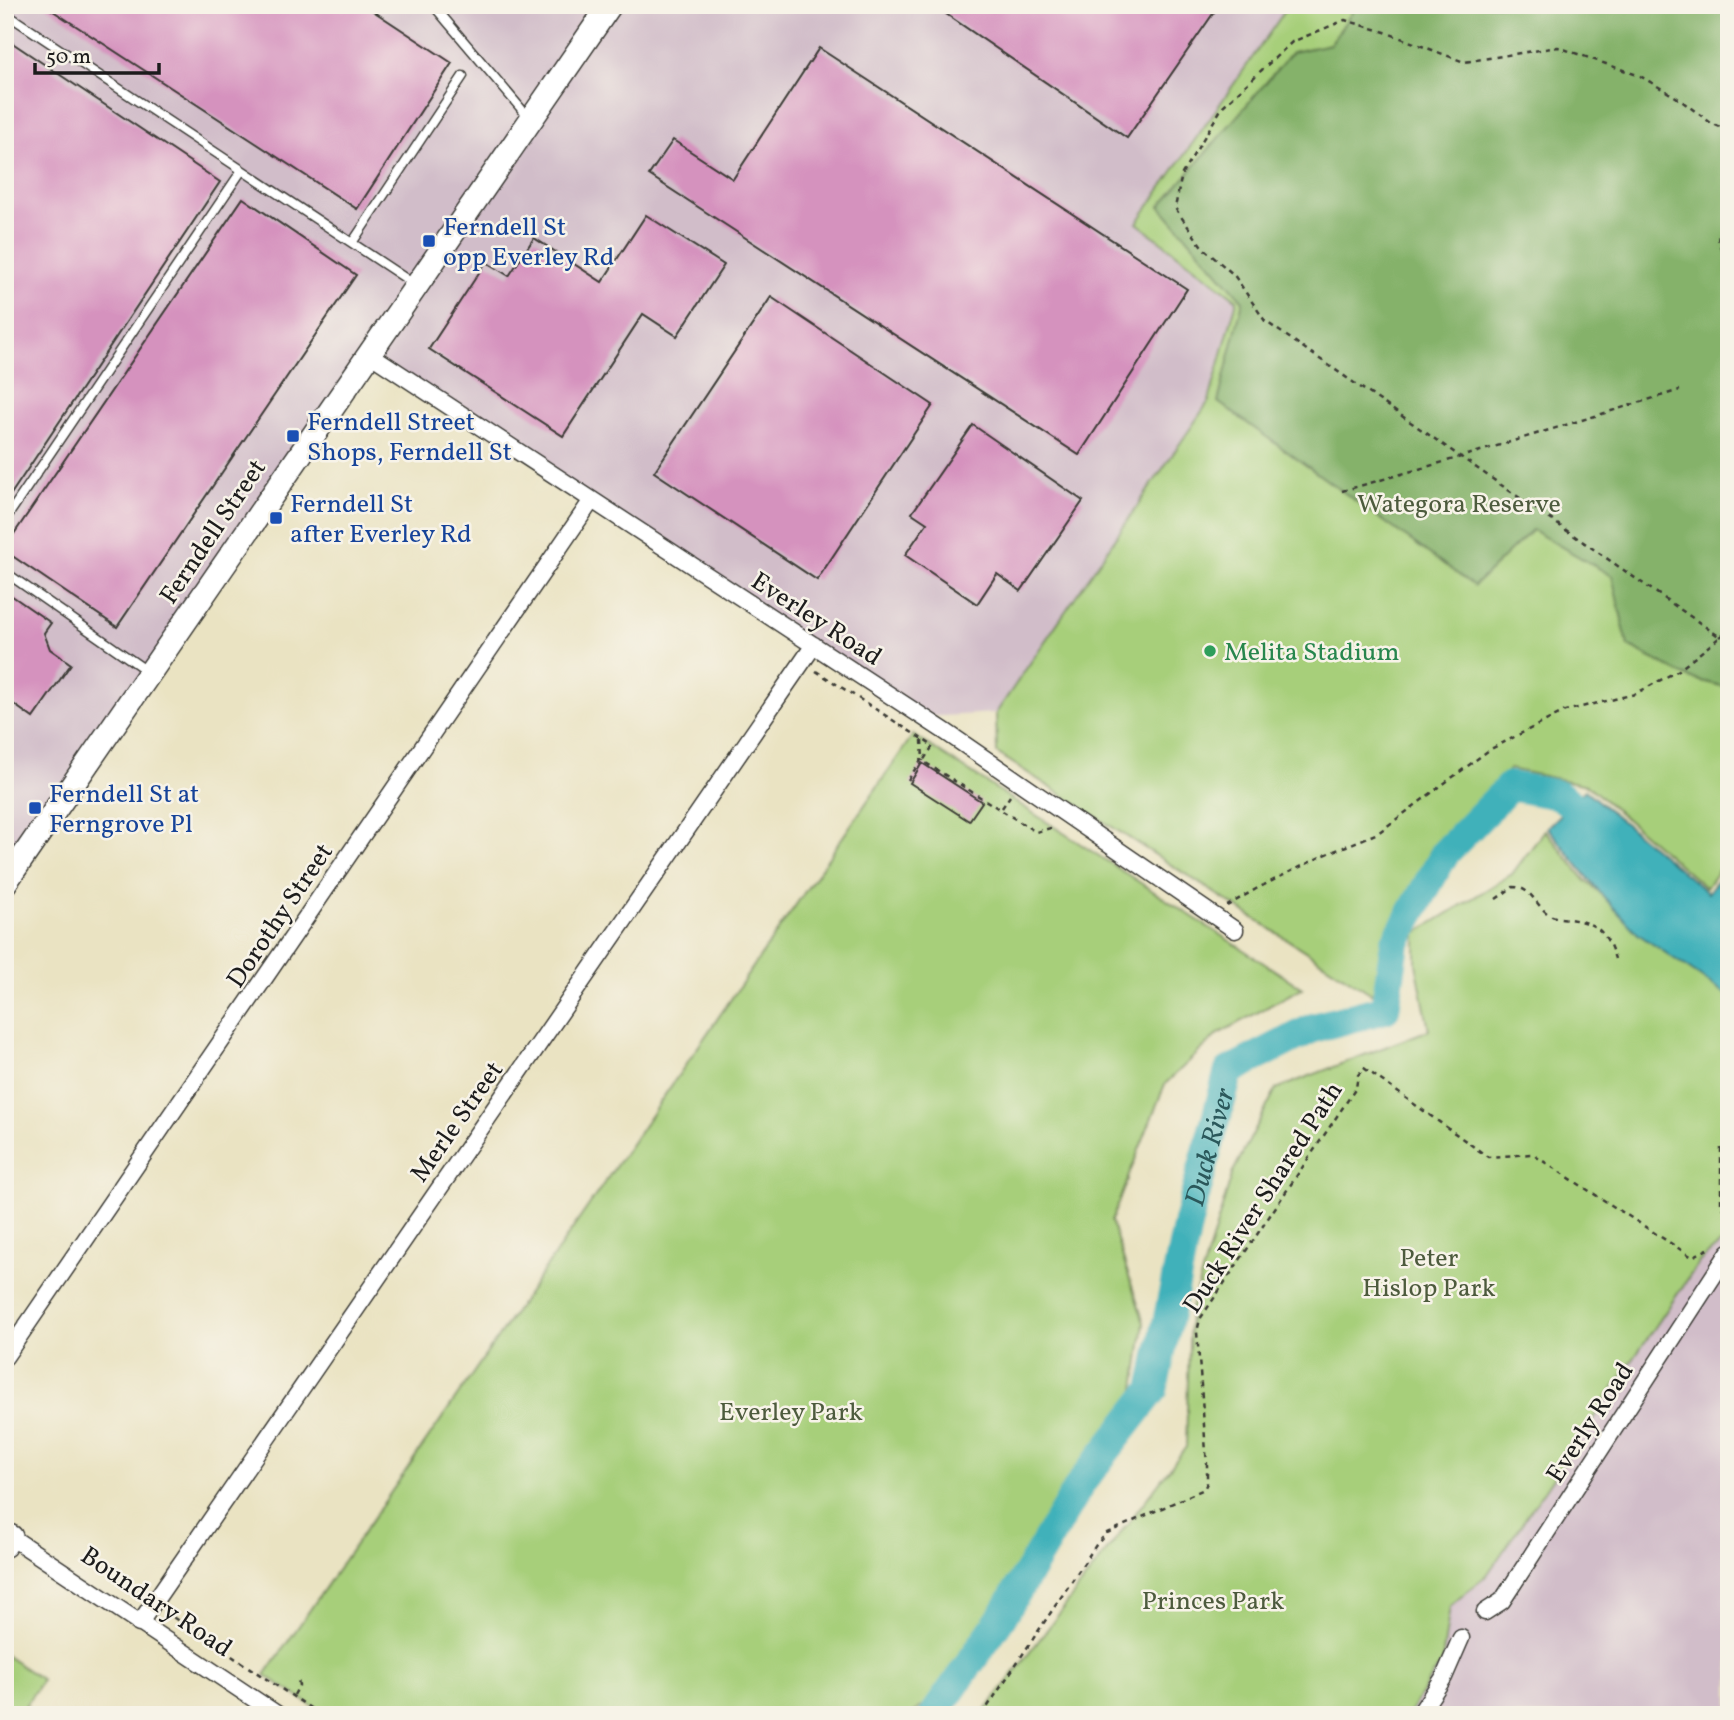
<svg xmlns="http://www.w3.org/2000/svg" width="1734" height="1720" font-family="Vollkorn,serif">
	<rect width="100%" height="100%" fill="#f7f3e8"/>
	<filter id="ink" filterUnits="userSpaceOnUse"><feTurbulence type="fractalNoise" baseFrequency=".0143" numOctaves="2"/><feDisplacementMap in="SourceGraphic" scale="14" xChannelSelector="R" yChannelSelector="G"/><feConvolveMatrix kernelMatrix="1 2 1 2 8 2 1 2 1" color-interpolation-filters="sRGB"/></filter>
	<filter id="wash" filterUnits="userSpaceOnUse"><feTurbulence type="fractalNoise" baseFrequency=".00686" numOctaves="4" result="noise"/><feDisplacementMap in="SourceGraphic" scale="28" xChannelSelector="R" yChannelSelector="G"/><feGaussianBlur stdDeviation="1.57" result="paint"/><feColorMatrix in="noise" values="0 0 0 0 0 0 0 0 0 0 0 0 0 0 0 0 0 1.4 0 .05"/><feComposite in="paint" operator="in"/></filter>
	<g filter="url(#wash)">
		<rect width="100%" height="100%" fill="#eae3c2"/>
		<path fill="#d1bdc9" d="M5 5H1289L1137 223 1237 300 1209 401 996 713 923 717 368 354 5 883Z
			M1729 1237V1715H1408L1442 1661 1450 1606 1487 1575 1700 1261Z"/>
		<path fill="#a7cf7a" stroke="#62764b" stroke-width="2" d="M1289 5H1729V855L1706 888 1587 785 1510 769 1430 851 1372 994 997 753 996 713 1209 401 1237 300 1137 223Z
			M913 735 1302 988 1218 1034 1165 1084 1111 1221 1144 1323 1128 1440 1060 1506 1017 1600 1005 1598 979 1663 911 1715H326L265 1675Z
			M1545 830 1586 881 1666 946 1729 957V1237L1700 1261 1487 1575 1450 1606 1442 1661 1408 1715H982L1186 1447 1190 1312 1233 1172 1276 1089 1429 1030 1416 964V933L1512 874Z
			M5 1655 42 1680 25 1706 38 1715H5Z"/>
		<path fill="#85b26a" stroke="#506743" stroke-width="2" d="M1357 5H1729V688L1689 678 1628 646 1612 576 1532 530 1474 586 1218 402 1243 301 1160 206 1292 52 1330 44Z"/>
		<path fill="#41b1ba" stroke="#2e666b" stroke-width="2" d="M1585 790 1708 893 1729 864V996L1638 934 1602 895 1547 827Z"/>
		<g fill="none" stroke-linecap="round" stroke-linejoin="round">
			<path stroke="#41b1ba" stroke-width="30" id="s1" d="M934 1715 1003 1615 1081 1483 1153 1390 1188 1222 1229 1071 1313 1028 1385 1009 1395 943 1445 853 1510 786 1559 795 1602 827"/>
		</g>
		<g id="blocks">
			<path fill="#d592be" d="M44 5H364L452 63 357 209Z
				M933 5H1219L1127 138Z
				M5 38 220 182 5 503Z
				M819 48 1187 289 1079 455 649 175 673 140 733 179Z
				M243 198 356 275 117 627 5 551V547Z
				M646 215 724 265 677 336 643 314 563 436 429 349 486 262 509 276 534 238 602 282Z
				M771 297 933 405 817 580 654 472Z
				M973 425 1083 501 1021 591 997 574 977 604 905 555 927 523 912 513Z
				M5 591 51 623 44 633 50 649 71 664 33 718 5 698Z
				M922 763 982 802 969 821 910 783Z"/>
		</g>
	</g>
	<g filter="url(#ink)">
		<use href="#blocks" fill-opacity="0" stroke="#3b3a35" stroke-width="2"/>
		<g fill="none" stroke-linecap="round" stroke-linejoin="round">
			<defs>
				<path id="lane" d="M433 5 529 118
					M5 13 414 284
					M352 243 463 76
					M5 520 242 170
					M5 572 147 671"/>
				<path id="street" d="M368 353 946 732 1235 930
					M5 1357 592 500
					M11 1537 278 1715
					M1485 1612 1502 1601 1729 1252
					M139 1624 814 645
					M1419 1715 1444 1677 1461 1638"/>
				<path id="secondary" d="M5 883 610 5
					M5 1534 11 1537 5 1545"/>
			</defs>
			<use href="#lane" stroke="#3b3a35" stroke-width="11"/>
			<use href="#street" stroke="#3b3a35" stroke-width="19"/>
			<use href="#secondary" stroke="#3b3a35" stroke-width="26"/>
			<path stroke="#3b3a35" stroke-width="2.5" stroke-dasharray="5 5" stroke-linecap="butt" d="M1729 219C1713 238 1717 242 1729 262
				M1342 491 1461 457 1680 390
				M1720 637 1729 631
				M816 671 933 746 923 761
				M922 740 923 761
				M908 780 921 760 1036 832 1054 827
				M1002 808 1010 796
				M1496 899 1513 887C1531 887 1535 904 1547 913 1553 918 1561 918 1569 919 1597 923 1607 932 1615 959
				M1227 906 1256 889 1322 856 1378 833 1489 750 1565 711 1635 694 1679 670 1720 637 1265 321 1234 275 1203 248 1175 208 1182 174 1223 106 1292 42 1345 20 1385 32 1464 62 1558 47 1640 76 1676 97 1711 123 1729 131
				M1721 1148V1206L1729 1213
				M165 1612 321 1715
				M294 1695 299 1686 298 1679
				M982 1715 1096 1545 1107 1533 1204 1489 1207 1483V1465L1197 1332 1200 1319 1356 1088 1358 1075 1364 1068 1488 1157 1532 1154 1692 1257 1712 1247"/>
			<use href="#lane" stroke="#fff" stroke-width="8"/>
			<use href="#street" stroke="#fff" stroke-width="16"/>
			<use href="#secondary" stroke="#fff" stroke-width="23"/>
		</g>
	</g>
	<g fill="#1a4fb4" stroke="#f7f3e8" stroke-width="2.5">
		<rect x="422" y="234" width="14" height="14" rx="3.5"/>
		<rect x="286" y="429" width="14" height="14" rx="3.5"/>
		<rect x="269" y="511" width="14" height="14" rx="3.5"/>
		<rect x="28" y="801" width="14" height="14" rx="3.5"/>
	</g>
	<circle fill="#2e9e5b" stroke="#f7f3e8" stroke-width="2.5" cx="1210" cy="651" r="7"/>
	<g text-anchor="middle" stroke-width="5" stroke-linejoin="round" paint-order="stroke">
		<g font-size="26" fill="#164399" stroke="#f7f3e8" text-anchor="start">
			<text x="443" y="235">Ferndell St<tspan x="443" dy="30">opp Everley Rd</tspan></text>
			<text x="307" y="430">Ferndell Street<tspan x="307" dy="30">Shops, Ferndell St</tspan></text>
			<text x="290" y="512">Ferndell St<tspan x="290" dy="30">after Everley Rd</tspan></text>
			<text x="49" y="802">Ferndell St at<tspan x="49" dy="30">Ferngrove Pl</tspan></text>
		</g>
		<g font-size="26" fill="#4d5b3d" stroke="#f7f3e8">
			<text x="1459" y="512">Wategora Reserve</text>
			<text x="1429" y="1266">Peter<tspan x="1429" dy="30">Hislop Park</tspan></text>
			<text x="791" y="1420">Everley Park</text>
			<text x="1213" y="1609">Princes Park</text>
		</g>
		<g font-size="26" fill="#1c1c1c" stroke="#f7f3e8">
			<text transform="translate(212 531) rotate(-56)" y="9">Ferndell Street</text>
			<text transform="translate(817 618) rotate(33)" y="9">Everley Road</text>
			<text transform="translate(279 915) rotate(-56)" y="9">Dorothy Street</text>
			<text transform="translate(456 1121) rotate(-55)" y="9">Merle Street</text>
			<text transform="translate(1262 1197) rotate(-57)" y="9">Duck River Shared Path</text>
			<text transform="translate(1589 1422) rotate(-57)" y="9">Everly Road</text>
			<text transform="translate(157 1601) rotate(34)" y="9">Boundary Road</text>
		</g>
		<g font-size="26" fill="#27864d" stroke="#f7f3e8" text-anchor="start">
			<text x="1224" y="660">Melita Stadium</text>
		</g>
		<g font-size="28" font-style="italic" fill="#2b585b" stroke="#f7f3e8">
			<text dy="10" stroke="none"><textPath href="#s1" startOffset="642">Duck River</textPath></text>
		</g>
	</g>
	<rect width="1734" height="1720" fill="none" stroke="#f7f3e8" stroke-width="28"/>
	<path d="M35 63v10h124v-10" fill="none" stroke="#1c1c1c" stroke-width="3.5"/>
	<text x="46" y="63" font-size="21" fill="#1c1c1c" stroke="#f7f3e8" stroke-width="5" paint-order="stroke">50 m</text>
</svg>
